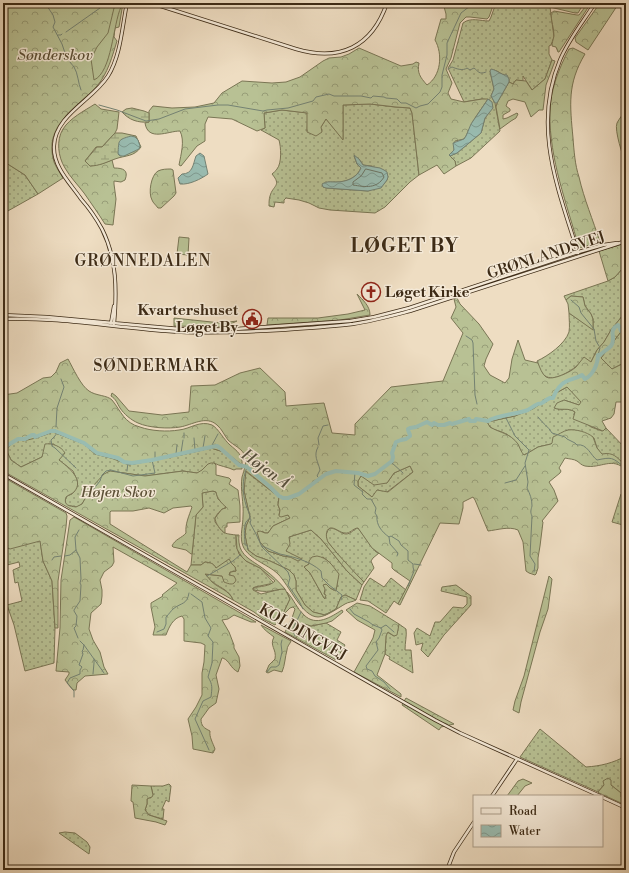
<svg xmlns="http://www.w3.org/2000/svg" width="629" height="873" font-family="'Libre Bodoni',serif">
	<defs>
		<pattern id="grass-dots" width="8" height="8" patternUnits="userSpaceOnUse"><rect width="8" height="8" fill="#b8c194"/><path d="M2 2h.1M6 6h.1" fill="none" stroke="#979d78" stroke-width="1.8" stroke-linecap="round"/></pattern>
		<pattern id="forest-crowns" width="20" height="18" patternUnits="userSpaceOnUse"><rect width="20" height="18" fill="#b8c194"/><path d="M2 6a3 3 0 1 1 6 0M12 15a3 3 0 1 1 6 0" fill="none" stroke="#979d78"/></pattern>
		<pattern id="wetland-marsh" width="20" height="14" patternUnits="userSpaceOnUse"><rect width="20" height="14" fill="#b8c194"/><path d="M1 5h8M5 5V1M11 12h8M15 12V8" fill="none" stroke="#979d78"/></pattern>
		<pattern id="water-waves" width="16" height="10" patternUnits="userSpaceOnUse"><rect width="16" height="10" fill="#99bcb1"/><path d="M0 5q4-4 8 0t8 0" fill="none" stroke="#7e998f"/></pattern>
	</defs>
	<rect width="100%" height="100%" fill="#eeddc2"/>
	<filter id="stains"><feTurbulence type="fractalNoise" baseFrequency=".005" numOctaves="4"/><feColorMatrix values="0 0 0 0 .2 0 0 0 0 .09 0 0 0 0 .02 0 0 0 .5 -.17"/></filter>
	<radialGradient id="worn" r=".72"><stop offset=".6" stop-color="#630" stop-opacity="0"/><stop offset="1" stop-color="#630" stop-opacity=".3"/></radialGradient>
	<path fill="url(#grass-dots)" stroke="#7a7655" fill-rule="evenodd" d="M496 3H535L550 7 554 37 551 45 549 46V54L552 60 545 79 532 90 523 76V81L516 80 513 84 509 82V79L497 71H490L494 89 491 96 495 103 500 131 471 158 456 166 455 161 450 156 457 153 481 133 485 118 487 115 490 100 482 99 464 102 448 68 453 60 463 23C471 17 480 21 489 21L491 17Z
		M370 104 395 107 410 108 412 113 419 175 410 182 385 207 375 213 330 210 319 208 309 203 299 200 286 198 284 200V203L275 202 274 207 269 206C269 203 269 199 270 196 273 185 282 186 272 174 273 173 276 171 277 169 282 163 281 147 279 140L261 130 265 128 264 113 282 110 308 113 307 131 321 127 326 119 343 139V105ZM354 156 359 159 363 165 372 166 388 176 387 180 383 185 368 191 326 188 323 187 328 182C341 183 355 181 361 168L357 164Z
		M3 161 25 175 38 194 6 212 3 216Z
		M622 269 626 271V310L623 315 611 330 604 342 597 350 591 362C587 362 582 363 578 365 575 367 572 370 568 372 552 381 542 381 537 361 548 356 565 344 569 332 570 326 569 319 569 313L593 329V319L591 314 585 306 583 297 571 296 566 300 564 296 608 281 615 277Z
		M626 325V350L622 364 612 369 601 358Z
		M567 387 582 402 579 405 564 400 558 410C565 409 570 408 575 412L574 415 591 427 602 431 606 428 626 449V465H624C617 459 612 452 602 455L597 448 594 438C585 433 579 430 568 430L551 444 538 447 525 455H522C519 444 512 436 502 432 497 430 493 430 490 427L487 422 515 416Z
		M53 432 84 444 95 454 111 458 181 455 211 448 227 453 242 465V469H236L234 470C228 467 219 466 214 463L200 472 197 473 183 471 145 476 110 471 92 487 82 504 77 507 66 505 65 500 67 496 72 494 77 487V480L73 471 59 460 54 444H48L42 457 21 467 11 460 5 449 17 440 36 438Z
		M410 466 413 472 387 492 372 497 358 486V481L361 476 387 483 394 473Z
		M245 471 279 497 278 505 280 510 279 515H288L290 518 273 526 268 533H265L262 531 260 542 268 551 283 556 290 557 286 551 289 537 311 530 321 539 347 571 362 585 356 600 345 595 341 597 336 609 325 615 313 612 305 605 296 590V581L294 575 289 570 270 561 256 556 248 550 245 535 246 526 250 517 244 491ZM323 557 329 562 338 574 337 584V587L334 590 330 588 326 584 323 585 325 591 324 598 310 573 304 567 309 564V563Z
		M212 491 216 492 218 499 226 507C221 510 214 515 215 522 224 533 220 533 236 535V545L239 554 246 561 260 568 274 583 255 587 253 588V590L261 594 281 589H285L290 599 282 616 275 625 263 619 254 612 233 600C230 591 221 588 214 583 210 581 208 577 205 574L222 576 229 575 230 572 236 571 235 567 232 564 216 568C213 563 211 563 205 562L201 565H191L196 515 203 507 202 493Z
		M621 494H624C629 501 625 517 623 525L612 522Z
		M330 528C336 528 341 534 346 534 351 534 354 529 358 528L376 552 379 553 373 558 371 561 374 568 364 582 345 563 327 541 326 535 328 530Z
		M40 540 43 561 52 581 55 628 54 663 25 671 14 625 7 605 22 601 18 582 15 583 13 570 20 567 19 562 3 566V549L6 547 8 548Z
		M370 578 384 587 391 578 406 590 398 604 394 601 386 613 368 601 360 600 364 587Z
		M456 585 471 596V605L444 635 428 657 421 650 423 643 416 645 414 633 417 628 430 636 435 622H440L453 607 463 608 467 604V597L441 591 442 587Z
		M305 623 311 626 326 623 341 632 337 640 345 645 336 660 296 638Z
		M399 624 406 629C407 636 405 642 405 650H411L413 673 389 659 390 657 385 654 386 636 387 632 394 636 396 635Z
		M540 729 586 767C601 766 613 763 626 756V795H623L622 797H620L621 793 611 785H604L598 792 520 757Z
		M169 784 171 786 169 802 166 800 162 809H164L163 819 149 815 145 810 147 804V799L153 795 151 786H163Z
		M65 832 75 833 87 842 90 847 89 854 59 833Z"/>
	<path fill="url(#forest-crowns)" stroke="#7a7655" fill-rule="evenodd" d="M3 3H123L119 27 115 28 114 37 117 41C112 57 108 73 97 86 76 109 43 125 54 162 56 167 60 173 63 178L38 194 25 175 3 161Z
		M443 3H494L489 17 487 19 470 17H466L460 23 451 58 446 69 452 83 448 93 451 99 464 102 482 99H488L475 118 466 136 464 139 455 141 454 150 449 155 455 161 456 166 444 174 437 165 419 175 412 113 410 108 396 107 370 104 343 105V140L326 119 321 127 322 132 316 136 307 132V113L282 110 264 113 265 128 257 131 232 119 208 117 205 124V141L197 146 181 166 179 165C181 154 185 141 180 131 168 131 148 142 145 123L149 122V111L153 106 172 108 195 107 214 103 222 93 242 81 272 83 286 82 300 77 323 61 329 58 341 57 349 54 359 48 401 66 413 64 416 62 419 63C417 73 420 77 427 85 441 76 443 54 435 40L441 19H446V14Z
		M535 3H584L578 13H575L537 4Z
		M588 3H591L559 52H558L556 47 552 46C552 43 553 40 554 36 554 28 551 21 551 13L554 11 577 15H579Z
		M600 3H619L588 50 576 42 575 38Z
		M573 48 585 54C567 84 570 105 573 138 574 151 575 165 579 177 584 199 593 220 600 242L579 248C567 204 549 159 550 113 550 91 559 68 569 49Z
		M552 60 555 61 546 85 543 110H539L531 117 525 102 513 99 508 101 506 106 510 109V111L503 115V119L507 118 517 113 518 114 516 118 511 121 500 129 496 107 497 103 509 82 513 84 516 80 526 81 532 90 545 79Z
		M95 104 101 109 119 112 117 129 115 133 102 147H96L85 161 90 166 101 164 112 160 114 168C123 168 129 170 125 180L121 182 114 181V184L116 199 113 225 105 224C98 213 91 203 84 193 78 185 70 177 65 168 58 157 56 140 63 129 70 118 84 111 95 104Z
		M626 110V164C623 157 614 130 617 123 619 119 623 114 626 110Z
		M171 169 173 170 176 193 174 196 161 208H158C156 205 153 203 152 200 148 193 151 175 158 171 162 169 167 169 171 169Z
		M626 243V271L622 269 615 277 608 281 599 251Z
		M357 294C363 300 370 306 370 315L340 320 267 325 268 318H318L348 314 365 310Z
		M571 296 583 297 585 306 591 314 593 319V330L569 313 568 304 566 300Z
		M457 298 460 304 479 324 493 344 486 359 484 366 490 375 505 383 509 378 512 359 518 340 525 360 538 363C540 368 542 374 546 377 552 381 571 372 576 367 579 364 581 360 584 357L591 362 597 350 604 342 611 330 623 315 626 310V325L601 358 612 369 622 364 626 350V400L623 402H616L614 414 611 418 602 421 606 428 603 431 573 419 575 412C568 407 561 411 554 408L557 403 564 400 579 405 581 402 567 387 556 393 533 409 515 416 487 422 490 427C500 433 510 433 518 444 520 448 521 452 524 455L528 453 538 447 551 444 552 443 553 437C558 435 563 431 568 430 576 429 587 432 593 437L597 448 602 454C614 452 616 457 624 464L626 465V470C612 456 601 469 585 466 581 465 580 463 577 461 574 459 569 459 565 458L559 468 561 471 560 473 549 482 554 490 558 501 542 521 543 522 540 546 538 558V568L536 574 535 575 529 573 526 571 523 542 518 530C509 526 497 530 488 531L475 500 473 497 463 502V508L459 524 440 523 400 605 398 604 410 581 394 570 392 568V563L372 548 358 528C353 528 350 534 345 533 340 533 335 527 330 528 325 530 326 538 328 542 330 545 334 549 336 552 345 562 354 572 364 582L362 585 347 571 321 539 311 530 289 537 290 544 286 551 302 559 298 561 290 557 283 556 268 551 260 542 257 532 260 531 265 533H268L273 526 290 518 288 515 281 517 279 516 280 510 278 505 279 497 246 471 244 491 250 517 246 526 245 535 248 550 256 556 270 561 289 570 294 575 296 581V590L305 605 313 612 325 615 336 609 341 597 345 595 356 600C353 602 348 602 345 604 338 608 326 617 318 617 302 617 289 585 278 574 268 564 245 558 242 543 240 535 243 525 243 516 244 503 240 490 242 477 244 470 247 463 245 456 243 449 233 445 228 440 224 435 222 429 217 425 206 415 192 425 180 427 169 429 149 428 138 423 131 420 124 414 120 408 117 403 116 399 111 396L112 393 116 396 129 411 162 415 189 412 191 386 215 385 240 373 260 368 285 392 286 406 324 403 332 433 355 435V424L391 387 443 381 463 333 451 318 456 307 454 299ZM410 466 413 472 388 492 377 490 372 497 358 486V481L361 476 374 485 387 483 394 473Z
		M174 318 221 323 237 321 224 327 174 326Z
		M68 359C73 368 81 386 89 391 96 396 107 395 112 400 121 411 124 423 140 427 151 431 167 432 179 430 190 429 200 420 212 425 218 428 224 440 230 445 237 451 243 455 242 465L227 453 211 448 181 455 129 465 111 458 95 454 84 444 53 432 36 438 23 441 20 440H17L6 449 11 460 21 467 42 457 45 444C52 443 61 446 65 453L59 460C68 467 85 480 74 492 72 494 68 495 66 497 63 506 70 506 76 507L82 504 92 487 104 474 110 471 145 476 183 471 197 473 202 470 208 464 211 463H214L216 465V475L229 478 231 480 229 484 238 490 240 506V522L227 523V527H225V533C221 531 215 523 215 518L222 509 226 508V507C221 503 217 498 216 492L213 491 202 493 203 507 196 515 192 554H191L186 550 173 547 172 546C175 539 182 538 186 533 185 524 189 516 192 507L191 506 173 508 164 513 149 508 133 511H111L110 512V524L187 572 191 565H201L205 562C211 563 213 563 216 568L229 559 232 564 235 567 236 571 230 572 229 575 234 576 236 580C234 586 229 584 224 582L222 576 205 574C208 577 210 580 212 582 220 589 229 590 233 600L3 471V395L17 393 43 378 51 377 56 372 60 363Z
		M3 477 66 513 67 516 66 527 58 581V628H55L52 581 43 561 40 541 10 549 6 547 3 549Z
		M74 517 256 622H251L234 615 228 619 222 620 229 632 234 645V648L239 657 240 666 238 672C230 668 230 661 223 658H222L216 675 219 689 216 703 209 708 204 715 201 719C201 726 204 728 210 731 209 737 213 743 215 749L213 753 193 749 192 736 188 719 196 707 202 695V673L204 662 205 645 201 643 184 641V619L182 616C173 618 169 627 166 635H153L155 627 151 607V603L163 596 162 595 177 583 113 547 114 562 112 566 104 572 100 580 102 590V596L101 604 91 613 89 629 93 640 100 652 104 667 108 674 85 676 77 683 76 690H73L65 680 69 674V672L56 671 60 628 61 580 70 520Z
		M236 535H239C237 556 251 559 265 570 273 576 279 582 285 589 280 589 276 590 271 591 265 592 259 591 254 590L253 588C260 586 269 587 275 581L260 568 246 561 242 557 237 549Z
		M317 556C328 558 332 565 339 574L336 591 330 588 326 584 323 585 325 589 324 594 326 595 325 599 324 598 310 573 304 567 309 564V561L312 557Z
		M549 576 552 579 548 609 540 632 521 702 519 713 513 710 515 701 524 676Z
		M287 592C293 598 297 609 304 615 316 627 331 617 342 610L343 612 332 621 326 623 311 626 305 624 296 638 285 632 292 618 295 609 293 607 290 608 282 616 290 599Z
		M357 603 370 606 399 624 397 635 394 636 388 632 386 636 385 654 377 675 401 694V697L354 672 373 638 375 630 357 620 346 610Z
		M261 625 291 641C290 644 287 646 287 650 285 657 285 665 282 672L274 670 268 673 266 672 269 665 275 659C277 649 269 646 274 637 269 633 264 630 261 625Z
		M406 698 454 724 441 727 439 730 402 705Z
		M608 778 611 780V785L621 793V797H622L623 795H626V803H621L599 793 598 792 604 785 603 781Z
		M523 779 532 783 525 786 517 796H507L518 781Z
		M132 785 151 786 153 795 152 797 149 798 147 799V804L145 810 149 815 167 821 165 825 156 822 135 818 133 802 131 801Z"/>
	<path fill="url(#wetland-marsh)" stroke="#7a7655" d="M132 108 144 111 149 113V122C138 123 129 120 122 112L126 109Z
		M115 133H122L136 136 141 147C134 157 126 155 115 159 107 162 99 166 90 166L85 161 97 147H102Z"/>
	<path fill="#b8c194" stroke="#7a7655" d="M117 6 121 7C113 24 112 72 94 80L91 59 97 47 108 33 114 8Z
		M179 237 189 238 188 255 177 254Z"/>
	<path fill="url(#water-waves)" stroke="#748273" d="M491 69C497 70 501 75 507 75L509 79V82L497 103H495L491 96 494 89 490 71Z
		M488 99 492 102 493 108 485 118 481 133 457 153 450 156 449 155 454 150 453 143 464 139 466 136 471 124Z
		M131 136 135 137 138 140 140 146 139 149 124 156H120L118 154C119 140 117 140 131 136Z
		M200 153 204 156 208 174C201 179 189 185 180 184L178 178 182 174C193 174 193 164 196 156Z
		M354 155 359 159 363 165 380 168 384 170 387 172 388 177 387 180 381 188 368 191 326 188 323 187 322 184C327 181 330 182 336 182 346 182 357 178 361 168L357 164Z"/>
	<g fill="none" stroke-linecap="round" stroke-linejoin="round">
		<path stroke="#6b7464" stroke-width="1" d="M366 169 382 173 384 177C377 189 365 187 353 185V182L361 176Z"/>
		<path stroke="#748273" stroke-width="1" d="M47 6 53 15 55 22 53 27 62 44 65 53 67 55C68 61 71 63 74 67 78 73 78 83 81 90
			M66 32 100 8
			M58 35H61L62 34
			M448 69 452 67C457 69 463 71 467 68L470 70 474 68C478 71 479 75 486 72
			M99 105 117 110 146 121 159 119 185 109 218 105H228L263 111 267 110 288 108 313 101 316 97 329 94 334 96H361L371 98 373 96 384 97 386 98 397 99 401 103H406L416 108 420 106 428 104 440 92 442 87V75L447 55V43L461 13 474 3
			M571 300 579 307 581 313 594 329 596 341 599 346
			M466 336 472 340 473 343 475 395 477 404
			M598 355 600 348
			M505 416 515 436 529 450 525 463 528 482 527 488C530 494 532 499 532 506 531 510 530 512 532 516L530 556 535 564 534 572
			M538 417C543 424 548 426 552 433L565 437 567 439 575 443 577 445C587 443 591 456 597 460 612 457 612 457 624 467
			M56 427 57 408 64 387 61 379
			M55 431V430
			M58 432 54 437 51 440 52 446 55 448 76 468
			M184 433V438
			M194 438 195 450
			M319 445 318 438 323 426 328 425
			M211 447 218 434
			M318 447C313 456 318 461 320 470L317 476 319 478
			M203 448 205 436
			M181 453 183 440
			M176 454 177 445
			M155 459V452
			M391 462 403 473
			M247 467C242 480 242 492 246 505 247 509 250 514 250 517 249 520 247 520 246 522 243 529 245 538 245 545H247L248 549
			M127 471 128 462
			M355 472 354 485 363 492 362 494 367 499H371L376 508 375 513 377 516C376 525 382 532 389 537L391 536 399 541 401 545 408 551V560L413 564V567L414 571 408 586
			M505 483 516 480 525 466
			M90 498 92 491 100 481 102 475 106 471 111 470 133 476 155 473 152 460
			M250 518 251 520 250 523 256 534 262 547 288 572 290 578 288 585 299 601 303 609
			M389 537 390 544 398 553 397 556
			M3 539V541
			M262 546C268 548 274 552 280 554 294 557 310 561 321 571L322 578 329 585 342 595 341 600
			M65 556 70 555 76 550
			M52 560 54 557 61 556
			M414 564 421 565
			M207 576 233 561 240 555
			M191 594 202 602 205 618 211 628 208 636 213 642 212 663 208 677C213 685 212 688 211 697L203 701 195 719 209 750
			M350 609 354 614 369 622 373 625 381 628 382 630 379 638 376 642 378 650 366 666 367 669 372 671 375 676 384 682 390 689
			M381 628 384 626 386 625 394 632
			M157 632 164 629 166 624V617C169 614 171 611 173 609 182 602 187 605 189 593
			M295 636 293 631V629L301 612
			M78 638 74 628 76 626 77 616 74 611V610L80 601 81 585 80 583 81 579 80 558 76 550 75 537 79 530
			M80 641 84 645 104 673
			M267 672 271 667H276L279 665 282 652 281 644 282 640
			M93 674 94 663V659
			M74 697V691L67 683 70 678 80 674V670L82 667 81 666 79 665 83 654 82 651 83 650 84 645"/>
		<path stroke="#99bcb1" stroke-width="4" d="M3 448 18 439H25L32 435H34L35 437 51 431H55L84 443 97 453 118 458 124 462 132 463 152 460 211 447 217 446 220 448 239 465 247 467 269 486 279 496 283 498H288L299 494 326 474 336 471 358 473 368 476 375 474 392 461 393 457 392 453 396 442 401 440 406 439 410 436C410 433 408 432 408 429L410 428 416 427 427 422 432 425 434 423 438 425H444L450 423 452 424 469 419 470 421H475L476 419 488 421C496 416 514 414 525 411 529 410 532 407 536 405 540 402 537 405 542 403 544 402 547 399 550 398H553C555 393 560 384 567 381 572 379 577 378 582 375L585 379C593 375 598 364 598 355H600C603 352 608 349 611 346 617 338 607 331 618 325L619 326 621 331 626 327"/>
		<defs>
			<path id="secondary" d="M151 3 296 49C340 62 372 47 387 3
				M578 253C558 188 532 127 560 60 569 39 583 22 595 3
				M3 315 47 317 146 326 192 330 235 329 350 321 374 317 409 308 575 253 603 245 617 243
				M3 319C57 317 112 327 166 331 204 334 243 332 281 330 305 328 329 327 353 324 373 321 391 316 410 311L626 241
				M111 323 114 306
				M114 324C117 291 117 259 102 229 96 218 89 208 81 199 70 183 53 167 54 146 55 115 93 100 108 76 121 55 122 27 127 3
				M3 474 435 720 460 733 600 796
				M492 796 517 759
				M602 797 626 808
				M447 870 454 852 474 822"/>
		</defs>
		<use href="#secondary" stroke="#3d2b16" stroke-width="4"/>
		<use href="#secondary" stroke="#f4e9d7" stroke-width="2.5"/>
	</g>
	<defs>
		<symbol id="church-ring" viewBox="-11 -11 22 22"><circle r="9.5" fill="#f4e9d7" stroke="#8f2418" stroke-width="1.5"/><path d="M-1.2-6h2.4v3.5h3.3v2.4h-3.3V6h-2.4V-.1h-3.3v-2.4h3.3Z" fill="#8f2418"/></symbol>
		<symbol id="civic-ring" viewBox="-11 -11 22 22"><circle r="9.5" fill="#f4e9d7" stroke="#8f2418" stroke-width="1.5"/><path d="M-.6-6.5H3V-4.5H.6V-3L4-1V1h2V6H-6V1h2V-1L-.6-3ZM-1.2 2.5V6h2.4V2.5Z" fill="#8f2418"/></symbol>
	</defs>
	<g fill-rule="evenodd">
		<use href="#church-ring" x="360" y="281" width="22" height="22"/>
		<use href="#civic-ring" x="241" y="308" width="22" height="22"/>
	</g>
	<g text-anchor="middle" stroke-width="3" stroke-linejoin="round" paint-order="stroke">
		<g font-size="15" font-style="italic" fill="#5c5036" stroke="#f4e9d7">
			<text x="55" y="60">Sønderskov</text>
			<text x="118" y="497">Højen Skov</text>
		</g>
		<g font-size="15" fill="#3d2b16" stroke="#f4e9d7">
			<text transform="translate(546 255) rotate(-18)" y="5">GRØNLANDSVEJ</text>
			<text transform="translate(303 632) rotate(30)" y="5">KOLDINGVEJ</text>
		</g>
		<g font-size="15" font-weight="bold" fill="#3d2b16" stroke="#f4e9d7" text-anchor="start">
			<text x="385" y="297">Løget Kirke</text>
			<text x="238" y="315" text-anchor="end">Kvartershuset<tspan x="238" dy="17">Løget By</tspan></text>
		</g>
		<g font-size="16" letter-spacing="1" fill="#3d2b16" stroke="#f4e9d7">
			<text x="143" y="266">GRØNNEDALEN</text>
			<text x="156" y="371">SØNDERMARK</text>
		</g>
		<g font-size="16" font-style="italic" fill="#544f3d" stroke="#f4e9d7">
			<text transform="translate(266 468) rotate(36)" y="6">Højen Å</text>
		</g>
		<g font-size="19" font-weight="bold" letter-spacing="1" fill="#3d2b16" stroke="#f4e9d7">
			<text x="405" y="252">LØGET BY</text>
		</g>
	</g>
	<rect width="629" height="873" fill="none" stroke="#eeddc2" stroke-width="16"/>
	<rect x="4" y="4" width="621" height="865" fill="none" stroke="#3d2b16" stroke-width="2"/>
	<rect x="8" y="8" width="613" height="857" fill="none" stroke="#3d2b16"/>
	<rect x="473" y="795" width="130" height="52" fill="#f4e9d7" stroke="#ab9d8a"/>
	<rect x="481" y="808" width="20" height="6" fill="#f4e9d7" stroke="#ab9d8a"/>
	<text x="509" y="815" font-size="12" fill="#3d2b16">Road</text>
	<rect x="481" y="825" width="20" height="12" fill="url(#water-waves)" stroke="#ab9d8a"/>
	<text x="509" y="835" font-size="12" fill="#3d2b16">Water</text>
	<rect width="100%" height="100%" filter="url(#stains)"/>
	<rect width="100%" height="100%" fill="url(#worn)"/>
</svg>
